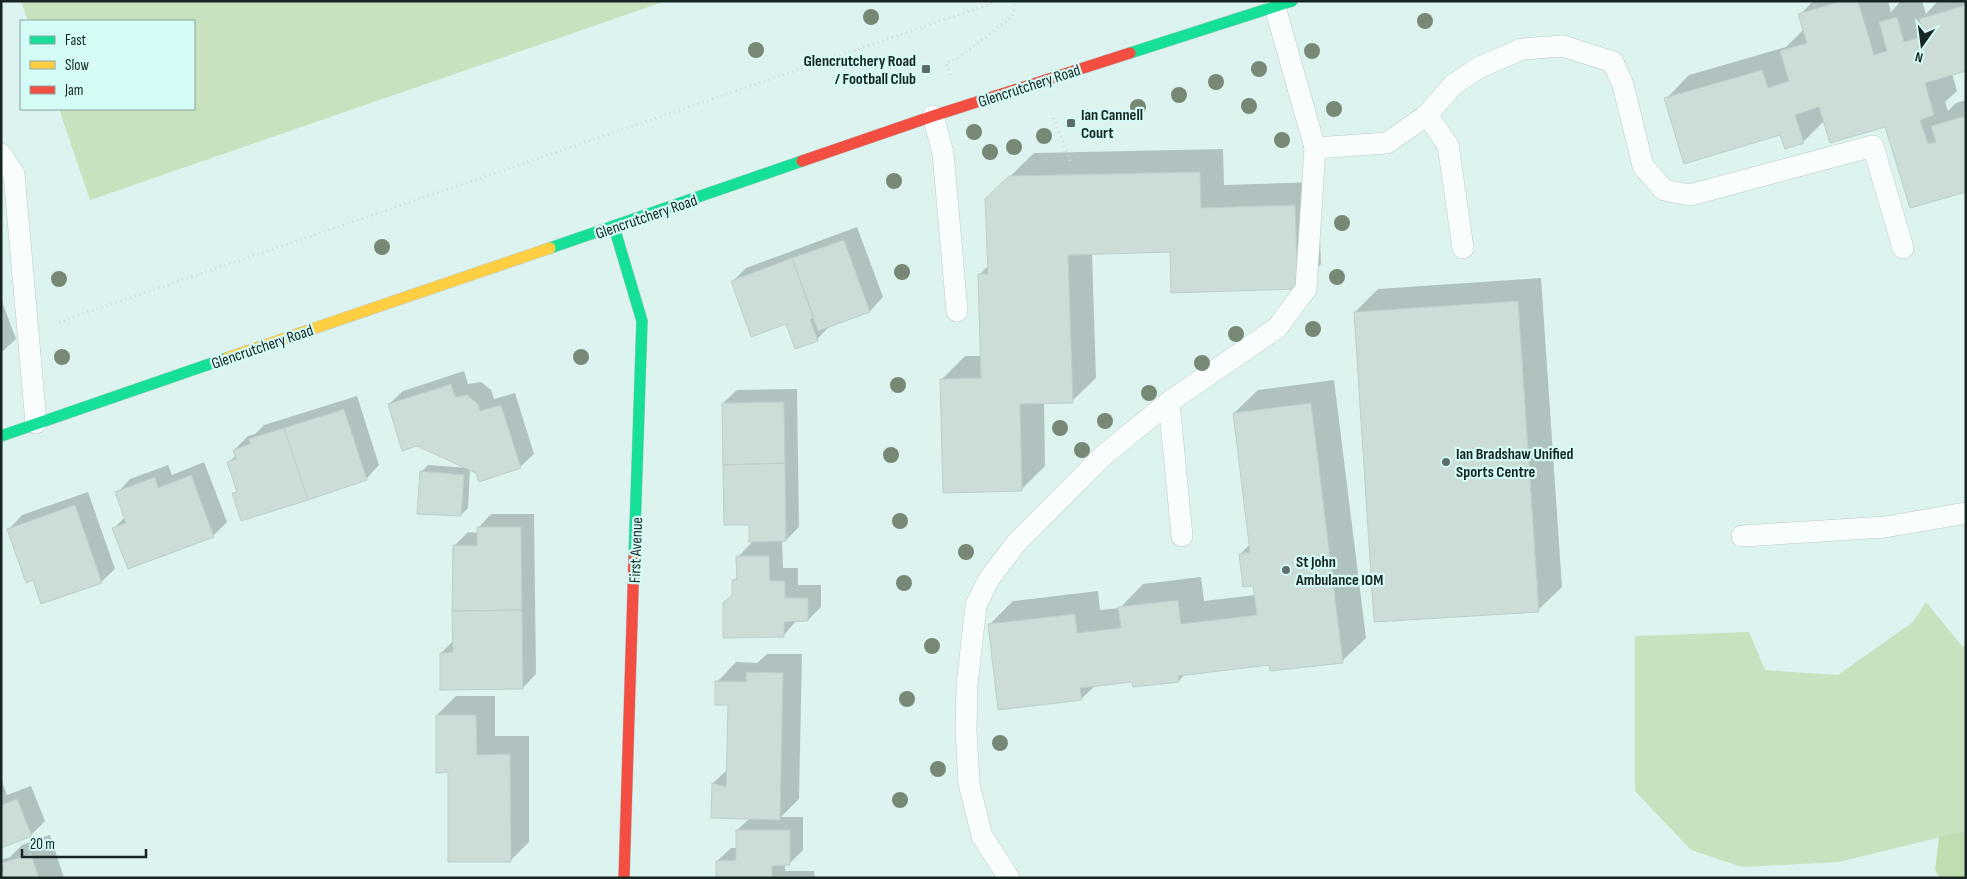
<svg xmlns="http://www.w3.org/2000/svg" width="1967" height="879" font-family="'Sofia Sans Condensed',sans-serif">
	<rect width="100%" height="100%" fill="#ddf3f0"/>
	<path fill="#c8e1be" d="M21 1H666L90 200 59 109H194V21H28Z
		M1926 602 1962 646H1966V831L1838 862 1742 867 1691 850 1635 791V636L1749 632 1765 670 1838 675 1913 622Z"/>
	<path fill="#c0dcb1" d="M1966 831V878H1940L1935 870 1939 837Z"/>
	<path fill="#0003" d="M1813 1H1888L1891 12 1901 1H1922L1926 14 1938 1H1966V70L1952 74 1957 91 1945 102 1948 111 1956 103 1966 100V190L1886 125 1824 121 1803 142 1781 134 1666 99 1689 75 1786 47 1804 29 1800 15Z
		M1223 149 1224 185 1318 182 1321 264 1297 288 1171 251 1092 253 1096 378 1072 401 1044 402 1045 466 1022 489 941 380 965 356H981L979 275 989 265 987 199 1034 153Z
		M857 227 883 297 870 311 831 325 817 339 786 322 732 282 746 268Z
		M1541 278 1562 587 1538 610 1355 312 1378 289Z
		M1 299 16 339 1 353Z
		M464 371 468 384 481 382 491 390 494 399 515 393 534 454 520 467 477 472 470 469 468 508 461 515 421 472 428 465 468 468 389 404 403 391Z
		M1334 380 1366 638 1342 661 1270 663 1185 674 1179 681 1133 680 1096 685 1081 699 989 625 1013 601 1098 591 1100 610 1120 608 1143 584 1201 577 1204 601 1256 595 1254 584 1240 554 1250 544 1234 413 1258 390Z
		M797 389 799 527 786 540H782L783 568H798V585H821V607L808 620H797L783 636 734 594 733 581 738 576V557L753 541 723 403 737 390Z
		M357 396 379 465 366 479 234 494 238 490 229 462 236 455 234 450 248 436 255 434 264 425Z
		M204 462 227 522 213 536 114 528 125 517 117 493 130 479 168 465 172 475Z
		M88 492 115 569 101 582 34 579 9 529 22 515Z
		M491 514H534L536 674 523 688 441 653 454 640V546L468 532 478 533V528Z
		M767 654H802L799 799 781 817H803V850L789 864H785V871H814L815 878H717V861L731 848H737V830L750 818 713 783 728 769 730 704 717 682 736 662 757 663Z
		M456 696H495V736H529V842L510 861 437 715Z
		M1 779 7 795 31 786 45 821 31 835 1 847Z
		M50 835 64 878H1V860L10 857 22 845Z"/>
	<path fill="#ccdcd7" stroke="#becec9" d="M1842 1H1858L1874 55 1887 51 1879 22 1897 17 1904 42 1924 36 1919 19 1966 5V71L1925 83 1934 115 1920 120 1928 144 1936 142 1931 126 1966 116V192L1910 208 1885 127 1830 143 1819 107 1795 115 1804 143 1785 149 1780 135 1684 164 1664 98 1762 70 1768 88 1789 81 1780 51 1807 43 1798 14Z
		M1200 172 1201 208 1295 205 1298 289 1171 293 1170 252 1068 255 1073 403 1020 404 1022 491 943 493 940 379 981 378 978 274H988L985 199 1009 176Z
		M844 240 870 312 818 331 792 258Z
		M792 258 814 318 810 319 818 341 795 349 786 324 751 337 731 281Z
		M1518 301 1539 612 1374 622 1354 312Z
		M451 384 455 397 467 395 478 404 480 411 501 405 521 468 479 482 476 473 417 446 402 451 388 404Z
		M784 402 785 463 723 465 722 403Z
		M1311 403 1343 663 1270 671 1269 665 1178 676 1179 682 1133 687 1132 682 1080 688 1082 700 998 710 988 624 1075 614 1077 633 1121 628 1118 607 1178 600 1181 624 1257 615 1253 586 1243 587 1239 554 1250 552 1233 413Z
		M344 409 367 480 308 500 284 428Z
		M284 428 308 500 241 521 232 493 237 492 227 462 236 459 233 450 250 444 249 439Z
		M785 463 786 541 749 542V525H724L723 465Z
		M420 471 464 475 461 516 417 514Z
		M191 475 214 537 128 569 112 528 126 523 115 492 155 477 158 488Z
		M75 505 102 583 41 604 33 580 26 583 7 529Z
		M477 527H521L522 610 452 611 453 545 477 546Z
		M736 556H769L770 581H785V598H808V621L784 622V637L723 638V603L732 595V580H737Z
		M522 610 523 689 440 690V653L453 652 452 611Z
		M746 672 783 673 780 820 711 818 712 783 726 787 728 705H715V681L746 682Z
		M436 715H476L477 755 510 754 511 862H448V772L436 773Z
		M17 799 32 836 1 848V805Z
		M736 830H790V865L772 866V878H716V861L736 860Z
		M31 854 39 878H1V872L4 871 2 863Z"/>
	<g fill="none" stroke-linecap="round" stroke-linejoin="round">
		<defs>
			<path id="lane" d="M1427 115 1448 145 1463 248
				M933 116 943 153 957 311
				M1315 148 1387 143 1427 115 1453 85 1478 68 1522 49 1563 46 1613 62 1623 85 1643 166 1664 190 1690 195 1873 146 1903 248
				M1 154 14 174 36 423
				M1169 402 1182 536
				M1742 536 1885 527 1966 513
				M1009 878 982 836 969 784 966 731 967 685 976 605 989 579 1017 542 1103 456 1169 402 1277 328 1306 289 1315 148 1275 7"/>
			<path id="fast" d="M1130 53 1292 1
				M614 227 642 321 634 558
				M550 248 802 161
				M1 436 227 358"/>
			<path id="slow" d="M227 358 550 248"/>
			<path id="jam" d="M802 161 933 116 1130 53
				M624 878 634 558"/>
		</defs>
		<use href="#lane" stroke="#bacbca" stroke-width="22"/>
		<use href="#fast" stroke="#bacbca" stroke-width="12"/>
		<use href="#slow" stroke="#bacbca" stroke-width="12"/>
		<use href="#jam" stroke="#bacbca" stroke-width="12"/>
		<path stroke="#d2d8d7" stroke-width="3" stroke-dasharray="1 4" stroke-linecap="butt" d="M950 75 946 63 958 58 1012 17 1015 1
			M1053 118 1071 162
			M59 322 999 1"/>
		<use href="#lane" stroke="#fafdfd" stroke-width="21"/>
		<use href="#fast" stroke="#16e098" stroke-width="11"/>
		<use href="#slow" stroke="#ffcf43" stroke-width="11"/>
		<use href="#jam" stroke="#f24e42" stroke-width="11"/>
	</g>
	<g fill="#778875">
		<circle cx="871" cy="17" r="8"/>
		<circle cx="1425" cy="21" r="8"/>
		<circle cx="756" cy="50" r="8"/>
		<circle cx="1312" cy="51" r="8"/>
		<circle cx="1259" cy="69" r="8"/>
		<circle cx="1216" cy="82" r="8"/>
		<circle cx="1179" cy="95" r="8"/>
		<circle cx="1249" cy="106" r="8"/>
		<circle cx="1138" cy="107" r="8"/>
		<circle cx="1334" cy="109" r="8"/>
		<circle cx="974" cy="132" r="8"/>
		<circle cx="1044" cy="136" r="8"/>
		<circle cx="1282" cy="140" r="8"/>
		<circle cx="1014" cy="147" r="8"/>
		<circle cx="990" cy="152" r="8"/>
		<circle cx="894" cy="181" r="8"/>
		<circle cx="1342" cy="223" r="8"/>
		<circle cx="382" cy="247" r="8"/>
		<circle cx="902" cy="272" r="8"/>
		<circle cx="1337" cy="277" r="8"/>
		<circle cx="59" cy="279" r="8"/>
		<circle cx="1313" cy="329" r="8"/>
		<circle cx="1236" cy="334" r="8"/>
		<circle cx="62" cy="357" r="8"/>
		<circle cx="581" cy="357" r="8"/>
		<circle cx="1202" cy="363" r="8"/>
		<circle cx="898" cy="385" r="8"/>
		<circle cx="1149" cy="393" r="8"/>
		<circle cx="1105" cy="421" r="8"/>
		<circle cx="1060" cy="428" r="8"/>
		<circle cx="1082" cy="450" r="8"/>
		<circle cx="891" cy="455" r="8"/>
		<circle cx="900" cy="521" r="8"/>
		<circle cx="966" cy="552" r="8"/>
		<circle cx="904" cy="583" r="8"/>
		<circle cx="932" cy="646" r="8"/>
		<circle cx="907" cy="699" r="8"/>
		<circle cx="1000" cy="743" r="8"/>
		<circle cx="938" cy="769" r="8"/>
		<circle cx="900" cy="800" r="8"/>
	</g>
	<g fill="#5c6c6b" stroke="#d5fbf7" stroke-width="2">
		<rect x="921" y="64" width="10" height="10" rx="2.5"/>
		<rect x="1066" y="118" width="10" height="10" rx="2.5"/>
		<circle cx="1446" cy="462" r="5"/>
		<circle cx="1286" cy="570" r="5"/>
	</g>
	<g text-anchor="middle" stroke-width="4.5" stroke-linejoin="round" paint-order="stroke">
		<g font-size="16" font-weight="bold" fill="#162423" stroke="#d5fbf7" text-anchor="start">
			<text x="916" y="66" text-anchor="end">Glencrutchery Road<tspan x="916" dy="18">/ Football Club</tspan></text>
			<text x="1081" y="120">Ian Cannell<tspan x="1081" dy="18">Court</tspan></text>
			<text x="1456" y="459">Ian Bradshaw Unified<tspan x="1456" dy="18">Sports Centre</tspan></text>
			<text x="1296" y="567">St John<tspan x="1296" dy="18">Ambulance IOM</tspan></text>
		</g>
		<g font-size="16" fill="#162423" stroke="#d5fbf7">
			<text transform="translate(1029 85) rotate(-18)" y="6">Glencrutchery Road</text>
			<text transform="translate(646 216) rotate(-19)" y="6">Glencrutchery Road</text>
			<text transform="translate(262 346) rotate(-19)" y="6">Glencrutchery Road</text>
			<text transform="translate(635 550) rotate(-88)" y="6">First Avenue</text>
		</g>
	</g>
	<rect width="1967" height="879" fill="none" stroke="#162423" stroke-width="5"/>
	<rect x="20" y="20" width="175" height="90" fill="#d5fbf7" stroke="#89a5a2"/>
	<rect x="30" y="36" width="25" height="8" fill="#16e098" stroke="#89a5a2"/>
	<text x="65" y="45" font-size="15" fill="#162423">Fast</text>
	<rect x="30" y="61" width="25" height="8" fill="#ffcf43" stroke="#89a5a2"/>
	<text x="65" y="70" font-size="15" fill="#162423">Slow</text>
	<rect x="30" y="86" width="25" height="8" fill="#f24e42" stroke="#89a5a2"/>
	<text x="65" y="95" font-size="15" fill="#162423">Jam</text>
	<g transform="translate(1922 45) rotate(194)" stroke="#d5fbf7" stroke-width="4" paint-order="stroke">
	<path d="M0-4L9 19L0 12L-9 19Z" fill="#162423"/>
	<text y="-8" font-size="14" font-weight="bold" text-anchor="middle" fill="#162423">N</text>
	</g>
	<path d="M22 849v8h124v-8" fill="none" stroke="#162423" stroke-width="2.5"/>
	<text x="30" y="849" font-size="15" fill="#162423" stroke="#d5fbf7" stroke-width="4" paint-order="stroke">20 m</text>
</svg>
